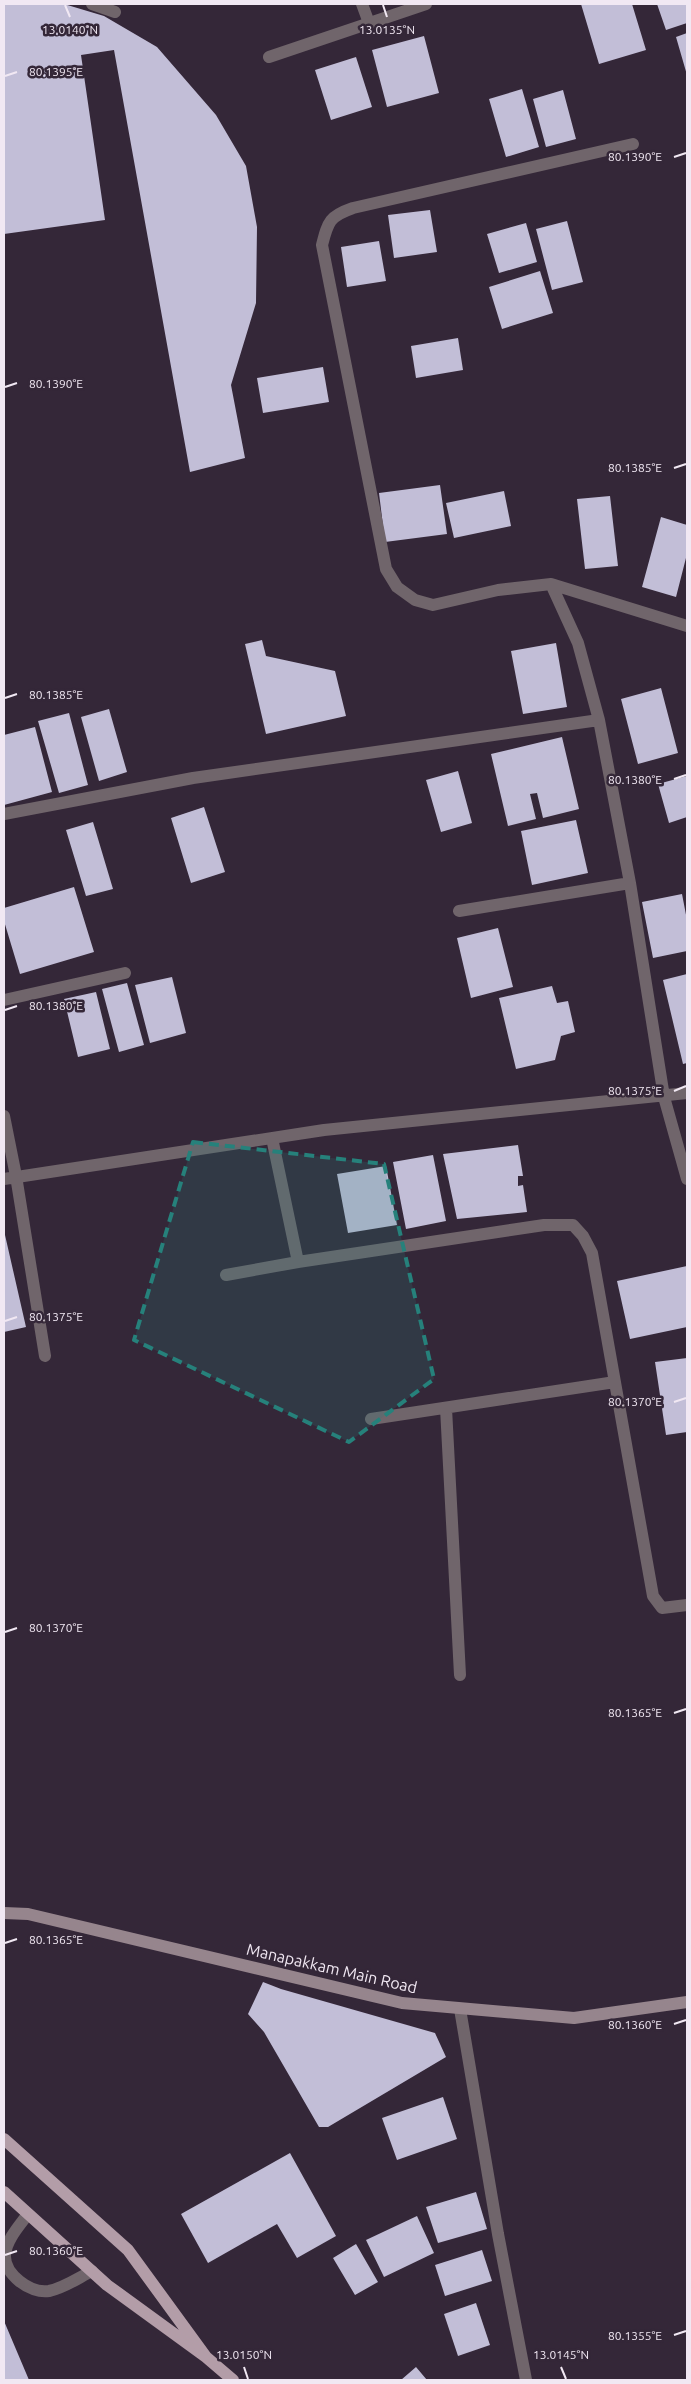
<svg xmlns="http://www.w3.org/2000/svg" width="691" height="2384" font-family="Ubuntu,sans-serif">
	<rect width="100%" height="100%" fill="#342738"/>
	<path fill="#c2bed7" d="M4 4H64L104 16 157 47 216 115 246 166 257 227 256 303 231 385 245 458 190 472 114 50 81 55 105 220 4 234Z
		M581 4H632L646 50 599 64Z
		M657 4H687V23L666 30Z
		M687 33V75L676 37Z
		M424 36 439 93 387 107 372 50Z
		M356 57 372 107 331 120 315 70Z
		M522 89 539 147 506 157 489 99Z
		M563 90 576 139 546 147 533 99Z
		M430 210 437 252 394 258 388 215Z
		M567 221 583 282 552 290 536 229Z
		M526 223 537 262 499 273 487 234Z
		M379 241 386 281 347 287 341 247Z
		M540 271 553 313 502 329 489 287Z
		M458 338 463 370 416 378 411 346Z
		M323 367 329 402 263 413 257 378Z
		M440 485 447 534 385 542 379 493Z
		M504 491 511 526 454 538 446 503Z
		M610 496 618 566 585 569 577 499Z
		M661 517 687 525V554L676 597 642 587Z
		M262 640 266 656 335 671 346 716 266 734 245 644Z
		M556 643 567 707 523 714 511 651Z
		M661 688 678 753 638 764 621 699Z
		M109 709 127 772 99 781 81 717Z
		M69 713 88 785 59 793 38 721Z
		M35 727 52 792 4 805V735Z
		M562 737 579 809 543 818 537 793 530 794 536 819 508 826 491 754Z
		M458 771 472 823 441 832 426 780Z
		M687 776V817L669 823 658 784Z
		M204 807 225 872 191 883 171 818Z
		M576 820 588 873 532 885 521 831Z
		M93 822 113 889 86 896 66 830Z
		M74 887 94 952 20 974 4 921V908Z
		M682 894 687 920V951L653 958 642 902Z
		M498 928 513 987 471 998 457 938Z
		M687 974V1063L683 1064 663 980Z
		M172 977 186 1033 150 1043 135 985Z
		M127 983 144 1045 119 1052 102 989Z
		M552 986 557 1003 568 1001 575 1032 561 1036 555 1060 516 1069 499 998Z
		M96 992 110 1049 78 1057 64 999Z
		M518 1145 523 1176H518V1186L523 1185 527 1212 457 1219 443 1154Z
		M433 1155 446 1221 406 1229 393 1162Z
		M386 1166 397 1225 348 1233 337 1174Z
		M5 1235 26 1327 4 1332V1236Z
		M687 1266V1327L630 1339 617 1281Z
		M687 1358V1432L666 1435 655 1362Z
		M263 1982 281 1989 435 2033 446 2057 328 2127H319L264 2032 248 2014Z
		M443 2097 457 2139 397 2160 382 2118Z
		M290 2153 336 2236 297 2258 277 2224 208 2263 181 2214Z
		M476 2192 487 2229 438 2243 426 2207Z
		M417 2216 434 2253 384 2277 366 2240Z
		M356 2244 378 2282 355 2295 333 2258Z
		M482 2250 492 2281 445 2296 435 2265Z
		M476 2303 490 2345 458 2356 444 2314Z
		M4 2321 29 2380H4Z
		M416 2367 427 2380H401Z"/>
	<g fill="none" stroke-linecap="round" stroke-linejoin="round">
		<path stroke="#70656b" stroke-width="12" d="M92 4 115 12
			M28 2214C20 2225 6 2240 5 2255 4 2274 30 2294 49 2291 64 2288 78 2278 92 2271"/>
		<path stroke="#70656b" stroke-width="12" d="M362 4 369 23
			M269 57 426 4
			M633 144 353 208C330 216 328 221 322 245L386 569 397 587 415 600 433 605 498 590 551 584 687 626
			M551 584 578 643 599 720
			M4 814 193 778 599 720 630 883 664 1097 687 1179
			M459 911 630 883
			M4 1000 125 973
			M4 1116 16 1176 45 1356
			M272 1138 298 1262 544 1225H573L583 1236 592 1253 653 1596 662 1608 687 1605
			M4 1179 324 1130 687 1093
			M226 1275 298 1262
			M446 1408 460 1675
			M371 1419 615 1382
			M460 2009 498 2234 526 2380"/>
		<path stroke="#96858d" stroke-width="12" d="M4 1913 28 1914 402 2003 574 2018 687 2002"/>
		<path stroke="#b39da8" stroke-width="12" d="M4 2139 128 2250 206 2357
			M4 2192 107 2285 206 2357 233 2380"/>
	</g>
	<path fill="#26817b" fill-opacity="0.2" stroke="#26817b" stroke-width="4" stroke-dasharray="10 6" stroke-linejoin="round" d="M193 1142 384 1164 434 1379 349 1442 134 1340Z"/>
	<path fill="none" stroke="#f1e8f3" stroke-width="2" d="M65 5 70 17M383 5 387 17M5 76 17 72M674 157 686 153M5 387 17 383M674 468 686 464M5 698 17 694M674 779 686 775M5 1010 17 1006M674 1091 686 1086M5 1321 17 1317M674 1402 686 1398M5 1632 17 1628M674 1713 686 1709M5 1943 17 1939M674 2024 686 2020M5 2255 17 2251M674 2335 686 2331M244 2367 248 2379M561 2367 566 2379"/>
	<g text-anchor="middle" stroke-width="5" stroke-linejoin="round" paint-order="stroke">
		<g font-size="16" fill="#f1e8f3" stroke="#342738">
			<text transform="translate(332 1968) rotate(13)" y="6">Manapakkam Main Road</text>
		</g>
	</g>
	<g font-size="12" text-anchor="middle" fill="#f1e8f3" stroke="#342738" stroke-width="5" stroke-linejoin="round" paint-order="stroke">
		<text x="70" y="34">13.0140°N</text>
		<text x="387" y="34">13.0135°N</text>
		<text x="56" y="76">80.1395°E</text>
		<text x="635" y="161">80.1390°E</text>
		<text x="56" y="388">80.1390°E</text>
		<text x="635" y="472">80.1385°E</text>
		<text x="56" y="699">80.1385°E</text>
		<text x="635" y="784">80.1380°E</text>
		<text x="56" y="1010">80.1380°E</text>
		<text x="635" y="1095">80.1375°E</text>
		<text x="56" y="1321">80.1375°E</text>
		<text x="635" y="1406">80.1370°E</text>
		<text x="56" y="1632">80.1370°E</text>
		<text x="635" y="1717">80.1365°E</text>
		<text x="56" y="1944">80.1365°E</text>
		<text x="635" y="2029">80.1360°E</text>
		<text x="56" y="2255">80.1360°E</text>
		<text x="635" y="2340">80.1355°E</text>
		<text x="244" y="2359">13.0150°N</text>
		<text x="561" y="2359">13.0145°N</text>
	</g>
	<rect width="691" height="2384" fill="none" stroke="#f1e8f3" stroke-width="10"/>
</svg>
